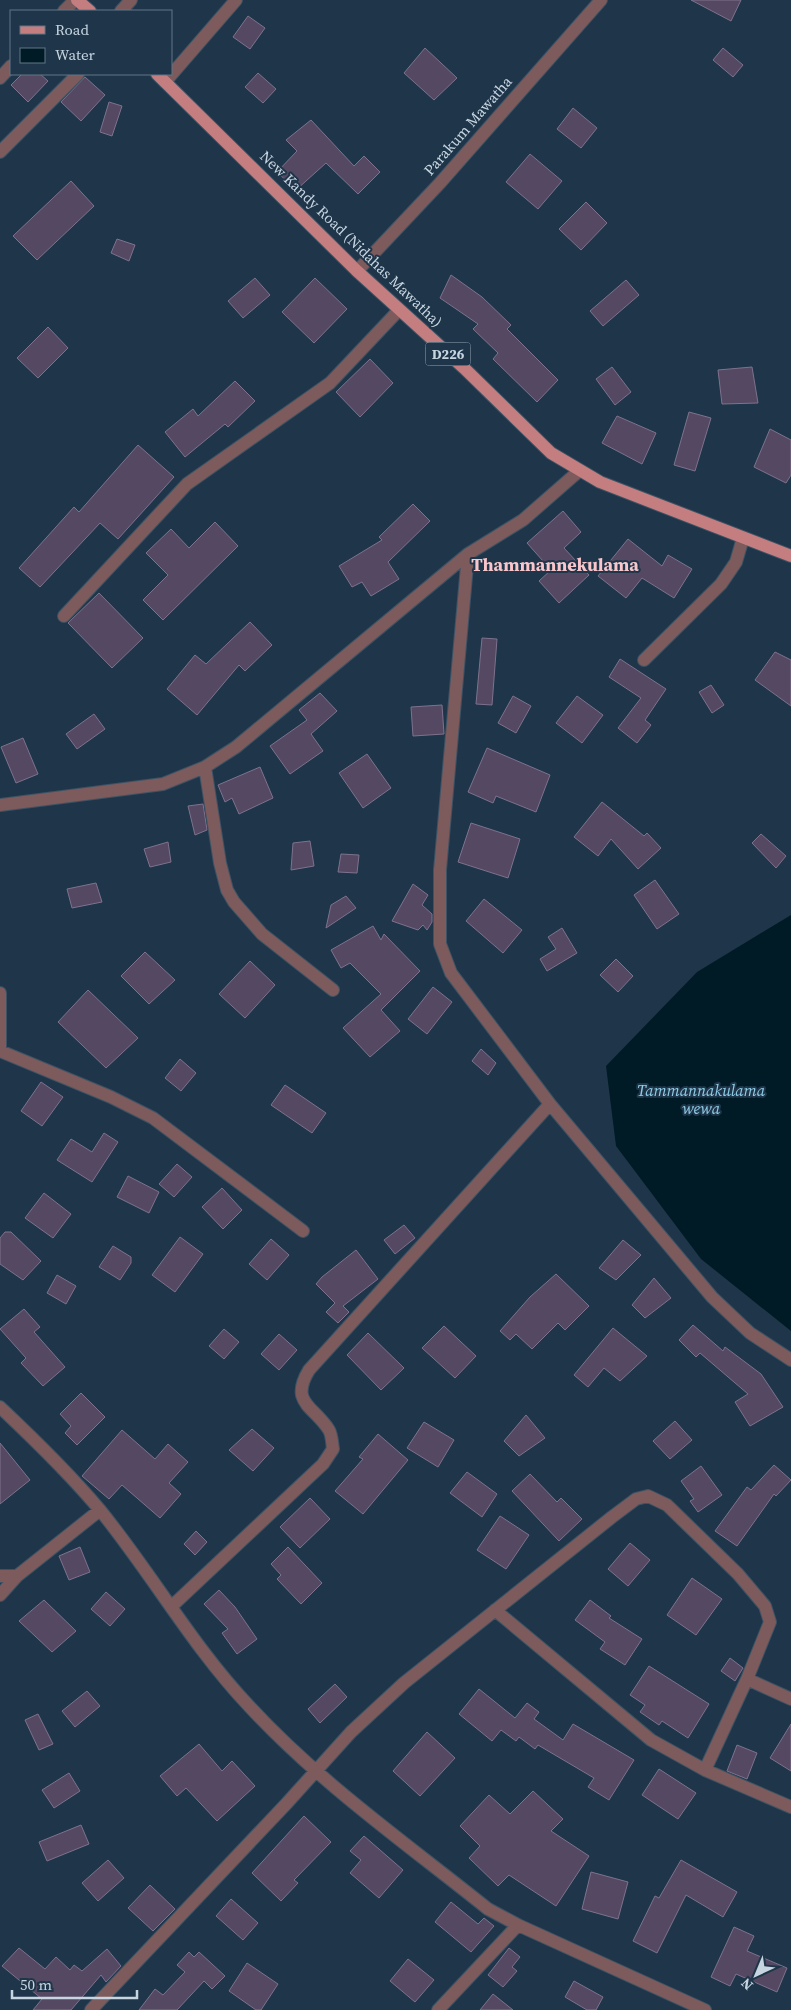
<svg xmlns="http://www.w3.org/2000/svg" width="791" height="2010" font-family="'Source Serif 4',serif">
	<rect width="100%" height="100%" fill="#1f364a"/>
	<path fill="#001b26" d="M791 915V1331L701 1259 616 1146 606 1066 697 972Z"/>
	<path fill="#544863" stroke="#7e728e" d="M691 0H741L731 21Z
		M248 16 265 28 250 49 233 37Z
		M425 48 457 78 434 100 404 73Z
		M723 48 743 65 733 77 713 60Z
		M258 73 276 89 263 103 245 87Z
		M22 74H40L48 81 28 102 11 85Z
		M85 77 105 95 81 121 61 102Z
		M109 102 122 106 112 136 100 132Z
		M573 108 597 128 581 148 557 129Z
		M311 120 354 166 364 156 380 172 358 194 326 163 296 190 277 172 297 151 286 140Z
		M530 154 562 181 538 209 506 182Z
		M71 181 94 206 37 260 13 236Z
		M586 202 607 223 581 250 559 229Z
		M117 239 135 245 129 261 111 253Z
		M451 275 482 297 511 325 507 329 558 380 537 402 493 359 498 353 473 329 478 324 440 298Z
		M255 278 270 295 243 318 228 301Z
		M315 278 347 309 314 343 282 312Z
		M626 280 639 295 603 326 590 311Z
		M48 327 68 348 38 378 17 358Z
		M370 359 393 383 360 417 336 392Z
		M612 367 631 392 615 405 596 379Z
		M752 367 758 403 722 404 718 370Z
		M235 381 255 401 228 427 225 424 185 457 165 432 193 409 198 416Z
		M689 412 711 418 695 471 674 465Z
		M617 416 656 433 642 464 602 443Z
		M770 429 791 440V475L786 483 754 467Z
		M138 445 174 477 118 539 100 523 40 587 19 568 74 507 79 512Z
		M413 504 430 521 388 562 399 579 371 596 362 582 352 587 339 566 382 540 379 537Z
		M563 511 581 532 564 548 589 575 559 603 539 581 551 570 527 543Z
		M215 522 238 546 163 620 143 600 168 575 146 553 171 529 189 548Z
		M628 539 662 566 668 555 692 569 674 598 642 578 626 598 598 576Z
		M99 593 143 638 112 668 68 623Z
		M250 622 272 645 245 671 239 665 197 715 167 689 195 655 206 664Z
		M482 638 497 639 492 705 476 704Z
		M775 652 791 660V706L755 680Z
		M620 659 666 689 645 720 651 725 637 743 618 728 641 698 609 677Z
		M711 685 724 705 712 713 699 692Z
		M320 693 337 711 311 734 323 751 290 774 270 746 307 720 299 710Z
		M513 696 531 706 516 733 498 723Z
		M577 696 603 715 582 743 556 723Z
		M442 705 444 734 413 736 411 707Z
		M94 714 105 729 77 749 66 734Z
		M23 738 38 774 16 783 1 747Z
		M487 748 550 775 536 812 496 796 493 803 468 792Z
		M367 754 391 788 363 808 339 773Z
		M260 767 273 798 239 814 232 798 225 802 218 785Z
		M602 802 644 836 647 833 661 848 638 869 611 839 598 856 574 837Z
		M203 804 207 830 195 835 188 806Z
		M471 823 520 839 508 878 458 862Z
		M761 834 786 856 776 868 752 843Z
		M310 841 314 866 291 870 293 843Z
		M168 842 171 862 150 867 144 849Z
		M341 854 359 855 357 873 338 872Z
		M655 880 679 914 657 929 634 895Z
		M96 883 102 902 72 908 67 889Z
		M413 884 428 895 422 905 432 914V922L427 930 423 925 418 930 392 921Z
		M346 896 356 908 326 928 331 905Z
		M484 899 522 930 503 953 466 921Z
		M373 926 381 940 384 934 420 971 381 1010 400 1031 370 1057 343 1028 381 994 350 963 341 968 331 950Z
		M562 928 577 953 547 971 540 959 556 949 548 937Z
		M145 952 175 980 149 1004 121 976Z
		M616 959 633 976 618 992 600 975Z
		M250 961 275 985 245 1018 219 994Z
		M433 987 452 1002 427 1034 408 1019Z
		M88 990 138 1038 106 1068 58 1022Z
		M481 1049 496 1063 488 1075 472 1061Z
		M180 1059 196 1073 181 1091 165 1078Z
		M41 1082 63 1097 42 1126 21 1111Z
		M285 1085 326 1113 312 1133 271 1105Z
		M104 1133 118 1142 92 1182 57 1160 71 1139 92 1152Z
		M177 1164 192 1177 174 1197 159 1184Z
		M128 1176 159 1192 149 1213 117 1197Z
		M222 1188 242 1210 223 1229 202 1207Z
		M44 1193 71 1214 53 1238 25 1218Z
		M404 1225 415 1238 395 1254 384 1240Z
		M5 1232H11L41 1261 23 1280 0 1264V1238Z
		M180 1237 203 1254 175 1292 152 1275Z
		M271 1239 289 1255 267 1280 249 1264Z
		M623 1240 641 1255 616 1280 599 1268Z
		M113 1246 131 1257V1263L120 1280 99 1267Z
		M356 1250 378 1279 343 1306 349 1312 338 1323 326 1312 335 1303 316 1284 322 1277Z
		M556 1274 589 1306 565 1330 558 1323 532 1349 516 1334 510 1340 500 1331 530 1297Z
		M57 1275 76 1286 66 1304 47 1293Z
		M654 1278 671 1298 645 1318 632 1305Z
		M24 1309 40 1327 34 1332 65 1367 43 1386 21 1363 26 1358 0 1329Z
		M693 1325 723 1351 725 1347 761 1374 783 1407 750 1426 735 1402 748 1394 700 1353 696 1357 679 1340Z
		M444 1326 476 1356 455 1378 422 1348Z
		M613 1328 647 1356 620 1381 604 1368 588 1387 574 1375Z
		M224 1329 239 1342 224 1359 209 1346Z
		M368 1333 404 1368 381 1390 347 1355Z
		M279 1334 297 1350 279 1370 261 1354Z
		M81 1393 105 1417 77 1445 65 1433 71 1426 60 1414Z
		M526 1415 545 1438 519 1456 504 1441Z
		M675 1421 692 1440 670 1459 653 1441Z
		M424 1422 454 1440 438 1467 407 1448Z
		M252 1429 274 1448 253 1471 229 1450Z
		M122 1430 155 1459 168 1444 188 1462 169 1483 181 1494 160 1518 122 1485 109 1499 82 1476Z
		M378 1434 408 1460 363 1514 335 1491 363 1459 359 1457Z
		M0 1443 30 1480 0 1504Z
		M774 1465 791 1480 776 1496 774 1494 737 1546 715 1531 747 1487 751 1490Z
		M701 1466 722 1495 698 1512 690 1501 694 1499 681 1481Z
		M467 1472 497 1494 482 1517 450 1493Z
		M530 1474 557 1502 561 1498 582 1519 559 1541 512 1491Z
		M310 1498 330 1519 300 1548 280 1527Z
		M500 1516 529 1535 506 1569 477 1550Z
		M196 1531 207 1542 195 1555 184 1544Z
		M630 1543 650 1560 628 1586 608 1569Z
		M80 1547 90 1572 69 1580 59 1556Z
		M288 1547 322 1583 301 1604 277 1579 281 1575 271 1564Z
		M692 1578 722 1599 696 1635 667 1615Z
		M219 1590 235 1607 257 1639 237 1654 222 1633 228 1629 204 1604Z
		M106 1592 125 1609 110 1626 91 1609Z
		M44 1600 76 1631 52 1652 19 1621Z
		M590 1600 611 1616 609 1618 642 1639 625 1665 600 1649 605 1642 575 1620Z
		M730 1658 743 1668 735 1681 721 1671Z
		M649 1666 709 1704 688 1738 662 1721 659 1725 640 1712 645 1705 630 1695Z
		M335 1684 347 1697 320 1723 308 1709Z
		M479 1689 515 1718 527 1703 539 1712 534 1719 563 1740 573 1724 634 1760 609 1800 588 1787 594 1778 538 1745 535 1749 519 1737 516 1741 501 1730 492 1741 459 1714Z
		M87 1691 100 1706 75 1727 62 1711Z
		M38 1714 53 1744 39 1750 25 1720Z
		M791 1724V1771L770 1758Z
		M427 1732 455 1758 420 1796 393 1771Z
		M199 1744 222 1771 232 1761 255 1786 217 1821 186 1788 177 1796 160 1776Z
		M737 1745 757 1753 747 1779 727 1771Z
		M659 1769 696 1793 678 1819 642 1795Z
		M69 1773 80 1791 54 1808 42 1790Z
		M533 1791 563 1819 551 1831 589 1856 556 1906 509 1875 498 1886 469 1858 480 1846 460 1826 489 1795 510 1814Z
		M304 1816 331 1842 294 1880 298 1883 281 1901 252 1873Z
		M81 1825 89 1844 47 1861 39 1842Z
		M364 1836 403 1870 379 1898 350 1873 361 1860 350 1851Z
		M108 1860 124 1878 98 1901 82 1883Z
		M681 1860 737 1892 723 1917 686 1895 657 1953 633 1941 655 1896 659 1898Z
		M591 1872 628 1882 618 1919 582 1909Z
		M150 1885 175 1909 153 1931 128 1908Z
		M231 1899 258 1923 243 1940 216 1916Z
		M451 1902 478 1924 484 1918 494 1926 471 1952 435 1922Z
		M734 1927 754 1936 747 1951 787 1968 777 1992 736 1974 730 1986 711 1977Z
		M19 1948 45 1969 56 1957 70 1970 74 1965 82 1971 107 1949 121 1966 106 1982 101 1975 71 2010H33L42 1999 2 1966Z
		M509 1948 520 1957 512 1967 517 1971 503 1987 488 1975Z
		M189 1952 194 1957 199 1952 225 1976 212 1989 204 1981 177 2010H139L155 1989 163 1995 185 1972 177 1965Z
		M408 1959 434 1980 415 2002 390 1981Z
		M247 1963 278 1984 261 2010H256L229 1991Z
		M574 1981 603 1997 596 2010H587L565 1997Z
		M493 1994 513 2010H480Z"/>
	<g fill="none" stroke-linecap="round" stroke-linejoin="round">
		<defs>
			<path id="minor" d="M64 11 75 0
				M121 11 131 0
				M0 78 11 66
				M165 82 236 0
				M0 152 78 74
				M357 271 440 183 601 0
				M468 554 440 870V944L451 973 550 1104 712 1297 750 1333 791 1360
				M64 616 187 484 330 383 399 310
				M644 660 721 584 736 562 743 538
				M205 767 220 863 227 890 234 902 262 934 333 990
				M0 805 163 784 205 767 236 747 468 554 523 520 579 471
				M0 993V1051
				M0 1051 111 1097 153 1118 303 1231
				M0 1407C35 1440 70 1474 100 1510 152 1574 193 1647 249 1706 320 1783 407 1844 488 1909L518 1925 705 2010
				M0 1576H17
				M0 1595 17 1576 100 1510
				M172 1606 323 1464 333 1449C332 1443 332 1435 329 1430 314 1406 289 1403 309 1370L550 1104
				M495 1610 651 1740 705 1770 791 1807
				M747 1679 791 1699
				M91 2010 287 1803 351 1732 404 1683 612 1517 636 1499 648 1496 667 1505 738 1574 765 1606 770 1622 747 1679 705 1770
				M438 2010 518 1925"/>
			<path id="major" d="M77 0 90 11
				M157 74 357 271 464 368 551 453 600 482 791 556"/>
		</defs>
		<use href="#minor" stroke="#3d5365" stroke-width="14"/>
		<use href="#major" stroke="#3d5365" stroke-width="14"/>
		<use href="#minor" stroke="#7d5a5b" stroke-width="12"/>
		<use href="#major" stroke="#c47e80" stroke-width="12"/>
	</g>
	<g text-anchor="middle" stroke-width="4" stroke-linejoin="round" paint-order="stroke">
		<rect fill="#1f364a" stroke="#95a5b4" stroke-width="1" x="425.5" y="342.5" width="45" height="23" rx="4"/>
		<g font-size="14" font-weight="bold" fill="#c7d5e1">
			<text x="448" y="359">D226</text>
		</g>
		<g font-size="15" fill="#c7d5e1" stroke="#1f364a">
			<text transform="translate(468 126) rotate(-49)" y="5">Parakum Mawatha</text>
			<text transform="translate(351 239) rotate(44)" y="5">New Kandy Road (Nidahas Mawatha)</text>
		</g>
		<g font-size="16" font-style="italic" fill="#90cde7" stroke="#1f364a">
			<text x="701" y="1096">Tammannakulama<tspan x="701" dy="18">wewa</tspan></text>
		</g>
		<g font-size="18" font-weight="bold" fill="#fac6cb" stroke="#1f364a">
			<text x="555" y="571">Thammannekulama</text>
		</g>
	</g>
	<rect x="10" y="10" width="162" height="65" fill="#1f364a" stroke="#627686"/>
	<rect x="20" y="26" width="25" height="8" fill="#c47e80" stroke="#627686"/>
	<text x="55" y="35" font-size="15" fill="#c7d5e1">Road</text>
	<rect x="20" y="48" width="25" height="15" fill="#001b26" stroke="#627686"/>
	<text x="55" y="60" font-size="15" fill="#c7d5e1">Water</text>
	<g transform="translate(756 1975) rotate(224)" stroke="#1f364a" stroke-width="4" paint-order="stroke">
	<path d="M0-4L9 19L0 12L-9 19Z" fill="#c7d5e1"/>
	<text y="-8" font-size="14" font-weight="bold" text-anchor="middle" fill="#c7d5e1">N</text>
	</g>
	<path d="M12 1990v8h125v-8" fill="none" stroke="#c7d5e1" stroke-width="2.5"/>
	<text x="20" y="1990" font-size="15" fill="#c7d5e1" stroke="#1f364a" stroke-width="4" paint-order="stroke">50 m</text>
</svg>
